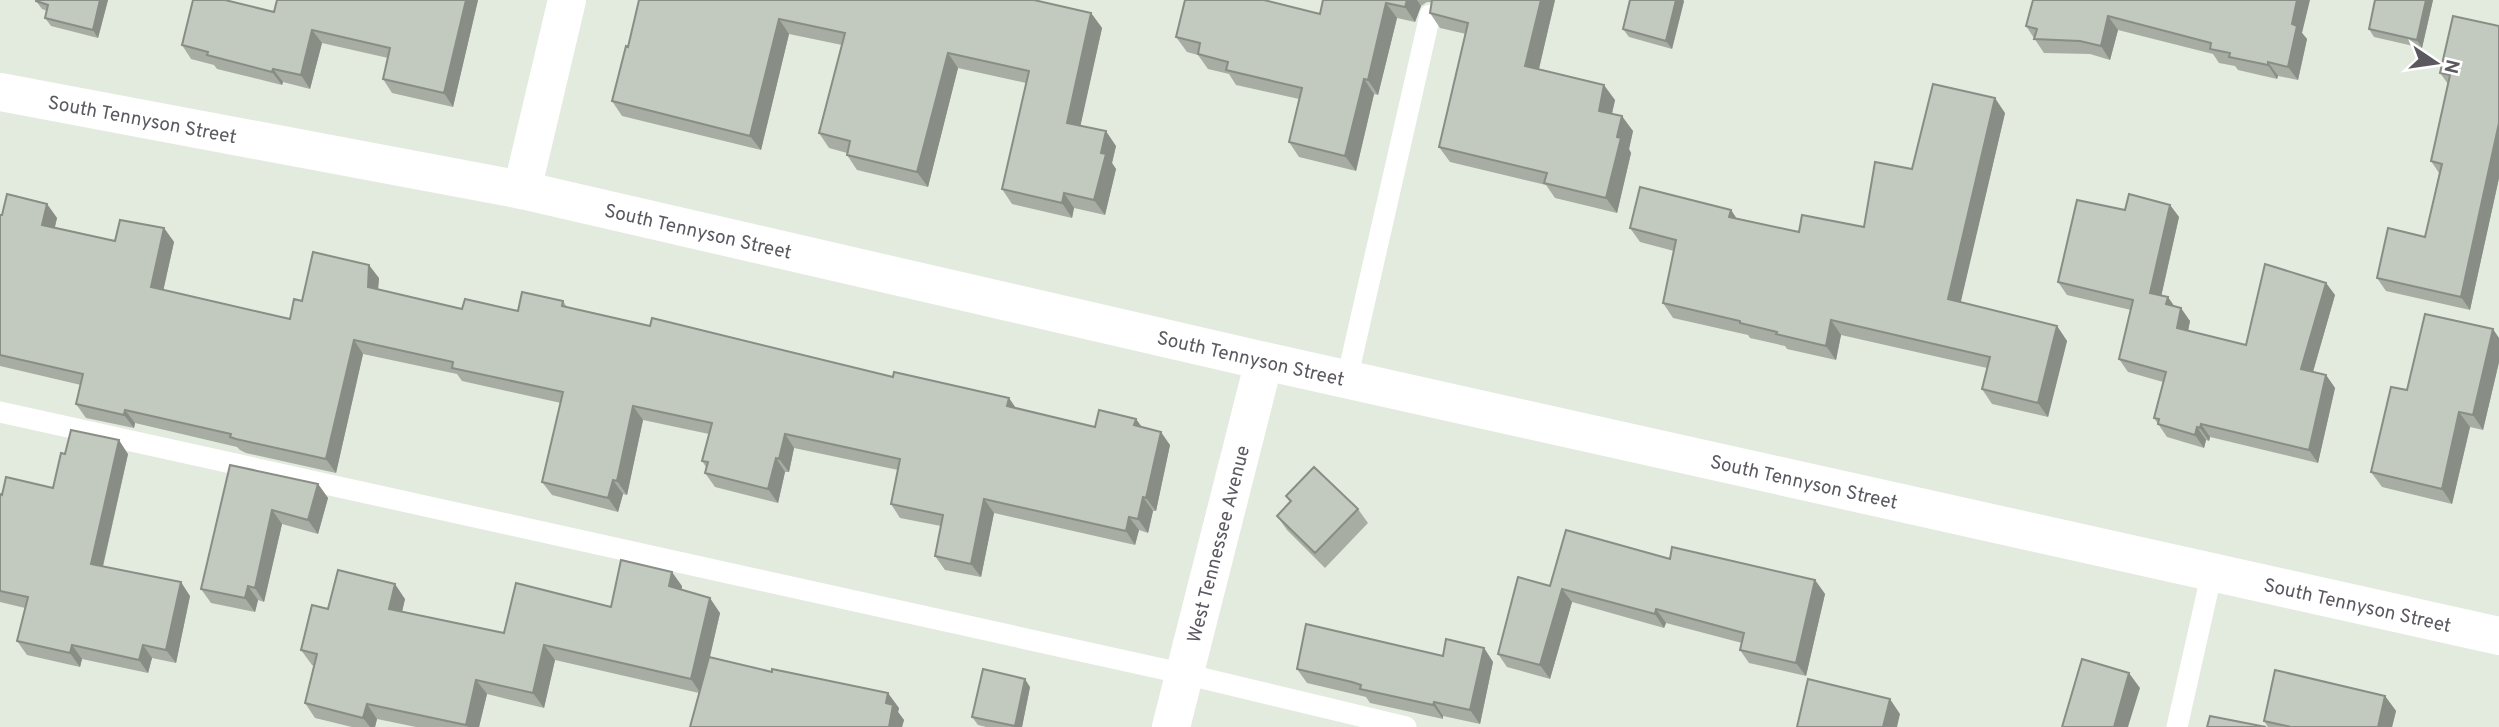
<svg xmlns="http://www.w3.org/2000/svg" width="2499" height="727" font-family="Overpass,sans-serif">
	<rect width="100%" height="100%" fill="#e3ebdf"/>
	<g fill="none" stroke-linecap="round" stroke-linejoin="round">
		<path stroke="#fff" stroke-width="21" d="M1347 379 1430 15
			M0 412 1185 674 1406 727
			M2177 727 2212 572"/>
		<g stroke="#fff" stroke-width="38">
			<path d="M522 190 567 0"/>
			<path id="s1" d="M1171 727 1264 361"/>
		</g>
		<path stroke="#fff" stroke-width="38" id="s2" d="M0 92 522 190 1264 361 2499 636"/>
	</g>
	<path fill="#a7ada3" d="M36 0H108L98 38 51 26 45 18 47 11 42 9 36 1Z
		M478 0 453 107 392 93 383 79 388 58 322 43 310 89 283 82 282 85 217 69 214 65 191 59 182 45 274 12Z
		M639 0 1091 13 1102 28 1080 126 1116 146 1112 163 1116 169 1105 215 1074 208 1072 218 1012 204 1002 189 1026 83 958 68 928 187 857 170 847 155V153L829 148 819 133 842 45 789 34 761 150 622 116 612 101 628 47Z
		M1323 0H1555L1539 69 1615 100 1612 114 1633 131 1629 149 1631 153 1617 213 1555 198 1546 185 1450 162 1439 147 1466 34 1440 28 1430 13 1432 2H1427L1421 6 1415 22 1397 18 1378 95 1374 94 1356 171 1299 157 1289 142 1299 99 1236 85 1229 74 1208 69 1198 55 1187 52 1176 37 1320 14Z
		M1630 0H1683L1684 1 1672 49 1629 37 1623 29Z
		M2033 0 2302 33 2307 39 2298 80 2278 76 2277 79 2238 70 2235 66 2219 63 2213 54 2118 30 2110 60 2090 54 2044 53 2026 26Z
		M2433 0 2422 48 2374 37 2369 29Z
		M2499 26V178L2470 310 2386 291 2377 278 2425 237 2439 173 2431 161 2448 84 2440 73Z
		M2005 113 1960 303 2057 326 2067 341 2048 417 1992 404 1982 389 1987 368 1841 335 1836 360 1787 349 1785 346 1750 338 1748 335 1673 318 1663 303 1674 251 1640 242 1630 228 1731 210 1736 218 1799 232 1864 227 1912 169Z
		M47 204 57 218 55 227 115 241 164 228 174 242 163 290 290 319 302 301 379 278 378 290 462 309 518 311 563 301 567 307 1016 408 1095 427 1136 419 1142 427 1170 445 1156 511H1153L1148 533 1139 530 1135 545 994 513 981 577 945 570 935 556 941 526 900 518 891 504 898 470 794 448 789 472H785L778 503 715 487 705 473 706 467 702 461 709 434 643 420 627 495 623 494 618 512 552 495 542 482 561 403 462 381 457 374 363 354 336 473 246 453 240 450 237 447 135 423 134 428 86 418 76 404 81 385 0 366V215H2Z
		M2170 205 2179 217 2161 296 2190 321 2188 331 2246 345 2326 283 2335 295 2313 372 2326 375 2335 388 2318 463 2210 437 2209 441 2206 440 2204 448 2167 437 2154 418 2163 382 2128 372 2119 359 2131 310 2067 295 2058 282 2125 210Z
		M2499 338V362L2483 430 2470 427 2452 504 2382 487 2371 472 2407 390Z
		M65 454H128L103 567 190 596 176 663 152 658 148 673 82 659 80 667 27 655 17 641 25 608 0 602V494L53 488Z
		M230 465 318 484 328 498 318 534 282 524 264 602 258 600 255 612 211 603 201 589Z
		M1286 496 1358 509 1368 523 1325 568 1287 530 1277 516 1290 502Z
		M1670 559 1815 580 1825 594 1806 676 1749 663 1740 650 1742 643 1666 623 1664 628 1572 602 1550 679 1507 667 1498 654 1550 586Z
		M682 586V590L720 613 710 657 899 708 898 712 904 720 902 727H690L699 693 555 660 544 708 487 694 479 727H416L377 719 375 727H352L315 718 305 703 314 666 312 665 301 650 328 609 405 599 402 612 504 633 611 607Z
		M1484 648 1493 662 1480 724 1443 716V719L1370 703 1366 697 1362 696 1307 683 1297 669 1443 656Z
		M1030 687 1022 727H986L978 725 972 717Z
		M2385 696 2396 711 2392 727H2268L2264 721Z"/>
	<path fill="#888d85" d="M100 0H108L98 38 93 30Z
		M466 0H478L453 107 444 93Z
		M1407 0H1417L1421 6 1415 22 1405 7Z
		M1541 0H1555L1536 81 1525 66Z
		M1676 0H1683L1684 1 1672 49 1666 41Z
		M2297 0H2310L2302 33 2307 39 2298 80 2288 67 2292 24Z
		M2426 0H2433L2422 48 2417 40Z
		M1386 3 1397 18 1378 95 1368 80Z
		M1091 13 1102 28 1078 137 1067 123Z
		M2108 16 2118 30 2110 60 2101 46Z
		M779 19 789 34 761 150 750 136Z
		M312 30 322 43 310 89 301 75Z
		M948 53 958 68 928 187 917 172Z
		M2268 62 2278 76 2277 79 2268 65Z
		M273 69 283 82 282 85 272 72Z
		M1364 79 1374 94 1356 171 1345 156Z
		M1604 85 1615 100 1609 126 1599 111Z
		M1995 98 2005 113 1958 314 1948 299Z
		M1622 116 1633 131 1629 149 1631 153 1617 213 1606 198Z
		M2499 123V178L2470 310 2461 297Z
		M1106 131 1116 146 1112 163 1116 169 1105 215 1094 200 1101 153Z
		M1064 193 1074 208 1072 218 1062 203Z
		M47 204 57 218 52 238 42 225Z
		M2170 205 2179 217 2159 306 2150 293Z
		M1731 210 1741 225 1729 217Z
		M164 228 174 242 161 301 151 287Z
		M369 265 379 278 377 301 368 287Z
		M2326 283 2335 295 2310 382 2301 369Z
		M2168 297 2177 310 2166 304Z
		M2181 308 2190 321 2186 341 2177 328Z
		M1831 320 1841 335 1836 360 1826 346Z
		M2057 326 2067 341 2048 417 2038 403Z
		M2493 329 2499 338V362L2483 430 2473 415Z
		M354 340 363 354 336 473 326 459Z
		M2326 375 2335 388 2318 463 2309 450Z
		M1009 398 1018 411 1007 406Z
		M633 406 643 420 627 495 617 481Z
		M125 410 135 423 134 428 124 415Z
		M2459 412 2470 427 2452 504 2442 489Z
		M1136 419 1145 432 1134 425Z
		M2201 424 2210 437 2209 441 2200 428Z
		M2197 427 2206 440 2204 448 2195 435Z
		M1161 432 1170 445 1156 511 1146 498Z
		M785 434 794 448 789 472 779 459Z
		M119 440 128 454 100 578 91 564Z
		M776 458 785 472 778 503 768 489Z
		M613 480 623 494 618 512 608 498Z
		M318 484 328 498 318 534 308 520Z
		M1143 497 1153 511 1148 533 1138 519Z
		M984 499 994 513 981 577 971 564Z
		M272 510 282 524 264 602 255 588Z
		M1129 517 1139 530 1135 545 1126 531Z
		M672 572 682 586 679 601 669 586Z
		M1815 580 1825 594 1806 676 1796 663Z
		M181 582 190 596 176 663 166 650Z
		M395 584 405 599 399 624 389 609Z
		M248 586 258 600 255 612 245 598Z
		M1562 589 1572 602 1550 679 1540 665Z
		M710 598 720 613 701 694 691 679Z
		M1656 609 1666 623 1664 628 1655 614Z
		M72 645 82 659 80 667 70 653Z
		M143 645 152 658 148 673 139 660Z
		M544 645 555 660 544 708 533 693Z
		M1484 648 1493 662 1480 724 1470 710Z
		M2129 673 2140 688 2128 727H2114Z
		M1025 679 1030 687 1022 727H1015Z
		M476 680 487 694 479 727H468L466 725Z
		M888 693 899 708 898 712 904 720 902 727H889L886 703Z
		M2385 696 2396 711 2392 727H2378Z
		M1890 699 1900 714 1897 727H1883Z
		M1434 702 1443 716V719L1433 705Z
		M367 704 377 719 375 727H370L363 718Z"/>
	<path fill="#c2c9be" stroke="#888d85" stroke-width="2" d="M36 0H100L93 30 45 18 48 5 36 1Z
		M193 0H225L274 12 277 0H466L444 93 383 79 390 48 312 30 301 75 273 69 272 72 207 55 208 52 182 45Z
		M639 0H1034L1091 13 1067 123 1106 131 1101 153 1106 154 1094 200 1064 193 1062 203 1002 189 1029 71 948 53 917 172 847 155 850 141 819 133 845 33 779 19 750 136 612 101 626 46 628 47Z
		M1185 0H1264L1320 14 1323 0H1407L1405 7 1386 3 1368 80 1364 79 1345 156 1289 142 1302 88 1226 70 1228 62 1198 54 1200 43 1176 37Z
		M1432 0H1541L1525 66 1604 85 1599 111 1622 116 1617 137 1621 138 1606 198 1544 183 1547 173 1439 147 1468 23 1430 13Z
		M1630 0H1676L1666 41 1623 29Z
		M2033 0H2297L2292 24 2297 26 2288 67 2268 62V65L2229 57 2230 53 2210 49 2211 43 2108 16 2101 46 2080 41 2034 39 2037 29 2026 26Z
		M2375 0H2426L2417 40 2369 29Z
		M2453 16 2499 26V123L2461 297 2377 278 2388 228 2425 237 2442 164 2431 161 2450 75 2440 73Z
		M1933 84 1995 98 1948 299 2057 326 2038 403 1982 389 1990 357 1831 320 1826 346 1776 334 1777 332 1740 323V321L1663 303 1676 240 1630 228 1640 187 1731 210 1729 217 1799 232 1802 215 1864 227 1875 162 1912 169Z
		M7 194 47 204 42 225 115 241 120 220 164 228 151 287 290 319 294 299 302 301 313 252 369 265 368 287 462 309 465 299 518 311 522 292 563 301 562 306 650 326 652 318 893 377 894 372 1009 398 1007 406 1095 427 1099 410 1136 419 1134 425 1161 432 1146 498 1143 497 1138 519 1129 517 1126 531 984 499 971 564 935 556 943 515 891 504 900 459 785 434 779 459 776 458 768 489 705 473 708 462 702 461 712 423 633 406 617 481 613 480 608 498 542 482 563 392 452 368 453 362 354 340 326 459 236 439 230 437 231 434 125 410 124 415 76 404 83 374 0 355V215H2Z
		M2129 194 2170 205 2150 293 2168 297 2166 304 2181 308 2177 328 2246 345 2265 264 2326 283 2301 369 2326 375 2309 450 2201 424 2200 428 2197 427 2195 435 2158 424 2159 419 2154 418 2166 372 2119 359 2133 300 2058 282 2077 200 2125 210Z
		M2425 314 2493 329 2473 415 2459 412 2442 489 2371 472 2391 387 2407 390Z
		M71 430 119 440 91 564 181 582 166 650 143 645 139 660 72 645 70 653 17 641 28 597 0 591V494L2 495 6 477 53 488 61 453 65 454Z
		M230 465 318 484 308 520 272 510 255 588 248 586 245 598 201 589Z
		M1314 467 1358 509 1315 553 1277 516 1291 501 1286 496Z
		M1566 530 1670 559 1672 547 1815 580 1796 663 1740 650 1744 633 1656 609 1655 614 1562 589 1540 665 1498 654 1518 577 1550 586Z
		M621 560 672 572 669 586 710 598 691 679 544 645 533 693 476 680 466 725 367 704 363 718 305 703 317 654 301 650 312 605 328 609 338 570 395 584 389 609 504 633 516 583 611 607Z
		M1306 624 1443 656 1446 639 1484 648 1470 710 1434 702 1433 705 1360 689 1361 685 1352 682 1297 669Z
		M709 657 772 672V669L888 693 886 703 893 705 889 727H690Z
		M2082 659 2129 673 2114 727H2062Z
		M983 669 1025 679 1015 726 972 717Z
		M2275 670 2385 696 2378 727H2291L2264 721Z
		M1808 679 1890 699 1883 727H1797Z
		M2210 716 2266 727H2207Z"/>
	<g text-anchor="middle" stroke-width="6" stroke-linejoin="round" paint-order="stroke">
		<g font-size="19" fill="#5c5860" stroke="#fff">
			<text dy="7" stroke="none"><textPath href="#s2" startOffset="145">South Tennyson Street</textPath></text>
			<text dy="7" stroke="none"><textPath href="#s2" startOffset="712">South Tennyson Street</textPath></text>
			<text dy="7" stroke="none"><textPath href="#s2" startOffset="1279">South Tennyson Street</textPath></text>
			<text dy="7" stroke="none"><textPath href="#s2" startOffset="1846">South Tennyson Street</textPath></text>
			<text dy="7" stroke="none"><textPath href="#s1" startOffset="189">West Tennessee Avenue</textPath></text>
			<text dy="7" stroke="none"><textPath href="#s2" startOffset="2413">South Tennyson Street</textPath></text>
		</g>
	</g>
	<g transform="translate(2436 63) rotate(103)" stroke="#ffffff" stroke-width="5" paint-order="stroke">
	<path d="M0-5L12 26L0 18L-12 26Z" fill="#5c5860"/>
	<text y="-10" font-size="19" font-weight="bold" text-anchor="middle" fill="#5c5860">N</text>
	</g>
</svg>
